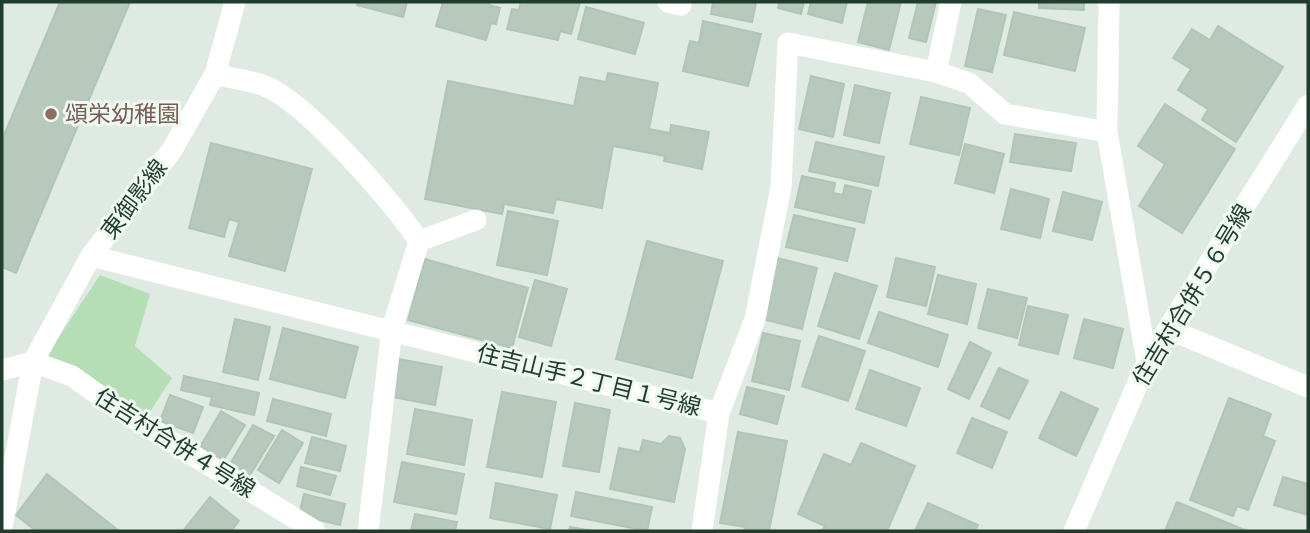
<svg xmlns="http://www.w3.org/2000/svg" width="1310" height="533" font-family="'Space Grotesk','Noto Sans JP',sans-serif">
	<rect width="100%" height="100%" fill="#dfebe2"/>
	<path fill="#b6deb6" d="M100 275 150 294 135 346 172 378 146 418 89 375 45 358Z"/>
	<path fill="#b7c9bd" stroke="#b1c5b7" stroke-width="2" d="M60 2H130L16 273 2 267V140Z
		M358 2H407L403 17 357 5Z
		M443 2H490L489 5 500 8 496 24 491 23 486 40 436 26Z
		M521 2H580L571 34 560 31 558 40 507 29 512 9 519 10Z
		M713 2H756L752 22 711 14Z
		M779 2H804L801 14 778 8Z
		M811 2H847L842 23 808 14Z
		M868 2H901L889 50 858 42Z
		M918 2H936L926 42 909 38Z
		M1039 2H1084V10L1039 8Z
		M586 7 644 23 635 54 578 39Z
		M978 9 1006 15 992 72 965 66Z
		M1014 12 1085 28 1075 71 1004 55Z
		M703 21 761 34 748 86 683 71 690 41 699 43Z
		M1218 26 1283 67 1236 142 1202 120 1208 109 1178 90 1191 69 1173 58 1192 29 1210 40Z
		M608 73 658 83 649 129 670 133 671 125 709 132 702 169 664 161 665 156 613 146 602 208 556 199 553 213 504 204 502 214 425 199 448 81 574 106 580 77 606 82Z
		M811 76 844 84 833 137 799 129Z
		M855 85 890 93 879 143 844 135Z
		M921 97 970 108 959 155 910 144Z
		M1165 104 1235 149 1182 233 1139 206 1165 164 1138 146Z
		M1015 134 1076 143 1071 171 1010 162Z
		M816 142 884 157 878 186 809 171Z
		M211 143 312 169 285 271 229 256 239 222 229 219 224 237 189 228Z
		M965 144 1004 154 994 193 955 183Z
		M802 176 835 183 833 193 843 195 845 185 871 191 864 223 795 207Z
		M1011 189 1049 199 1040 238 1001 229Z
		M1063 192 1102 202 1092 240 1053 231Z
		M508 211 558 221 547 275 497 265Z
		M794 215 855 229 847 261 786 247Z
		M647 241 723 261 692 378 616 359Z
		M777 258 817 268 802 329 762 319Z
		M896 258 935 267 926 306 887 297Z
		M425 259 528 288 512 348 408 320Z
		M835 273 877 286 859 339 818 326Z
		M938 275 976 284 967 324 928 314Z
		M535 280 567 289 551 346 519 337Z
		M988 289 1027 298 1017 338 978 328Z
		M1028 306 1068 315 1058 354 1019 345Z
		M879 312 948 335 938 367 868 343Z
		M235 319 270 327 258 380 223 372Z
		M1084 319 1123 329 1113 368 1074 358Z
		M283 328 358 347 345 398 270 379Z
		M763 333 800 341 789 390 752 381Z
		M819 336 865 351 848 401 802 386Z
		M970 342 991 353 969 399 948 389Z
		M399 359 442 367 435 405 392 397Z
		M999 368 1028 381 1009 419 981 406Z
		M870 370 920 388 906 426 856 409Z
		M184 376 259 393 254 415 210 405 212 397 181 390Z
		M747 387 784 396 777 424 740 414Z
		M502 392 556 402 542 477 487 467Z
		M1061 392 1098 409 1076 456 1039 438Z
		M170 395 203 407 193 433 160 421Z
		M1229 398 1271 414 1263 436 1275 441 1248 510 1237 506 1233 516 1190 500Z
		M273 399 331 414 326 436 267 421Z
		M575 403 610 410 599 472 563 466Z
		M415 409 472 420 464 465 407 454Z
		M221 411 245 425 223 461 200 447Z
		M972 418 1007 432 992 468 957 453Z
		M253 425 274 436 250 475 230 464Z
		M282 430 303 443 279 483 258 470Z
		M738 432 787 441 769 531H744L745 527 720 523Z
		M669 436 680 438 685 449 674 502 610 489 619 448 640 452 643 440 661 444Z
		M312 437 346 446 340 471 305 463Z
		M861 443 915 466 887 531H822L825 526 798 514 824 454 851 465Z
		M402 462 464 474 456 514 394 502Z
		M301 467 336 476 330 495 297 486Z
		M47 474 119 531H36L16 515Z
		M1283 477 1308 484V515L1274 505Z
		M496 483 557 495 550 529 490 518Z
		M576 492 652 507 647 531 571 516Z
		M304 494 345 504 340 525 299 515Z
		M210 497 239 521 231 531H183Z
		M1177 502 1247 531H1165Z
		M928 503 978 525 975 531H915Z
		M415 514 457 522 455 531H411Z
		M570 527 593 531H569Z"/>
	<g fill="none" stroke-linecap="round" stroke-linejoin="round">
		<path stroke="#fff" stroke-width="21" d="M668 2 681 5
			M1109 2 1107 132 1147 362
			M936 72 951 2
			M215 74C230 78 247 80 262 85 304 99 394 203 419 241L392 329 368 531
			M419 241 476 220
			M91 256 719 413 755 319 781 187 788 43 936 72 969 83 1005 114 1107 132
			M1168 329 1308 387
			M2 370 33 362 91 256 172 150 215 74 235 2
			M2 527 33 362 72 376 111 404 315 531
			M702 531 719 413
			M1074 531 1147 362 1308 105"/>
	</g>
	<circle fill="#8d6e63" stroke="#eff8f1" stroke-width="2.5" cx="51" cy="114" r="7"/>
	<g text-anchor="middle" stroke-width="6" stroke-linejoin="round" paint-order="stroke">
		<g font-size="23" fill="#785e54" stroke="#eff8f1" text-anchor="start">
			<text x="65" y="122">頌栄幼稚園</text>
		</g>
		<g font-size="23" fill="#1f3c2d" stroke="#eff8f1">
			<text transform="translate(134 199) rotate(-53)" y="8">東御影線</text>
			<text transform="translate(1192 295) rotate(-59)" y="8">住吉村合併５６号線</text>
			<text transform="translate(589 380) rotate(14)" y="8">住吉山手２丁目１号線</text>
			<text transform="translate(175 443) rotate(32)" y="8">住吉村合併４号線</text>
		</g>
	</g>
	<rect width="1310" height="533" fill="none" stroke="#1f3c2d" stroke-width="7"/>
</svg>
